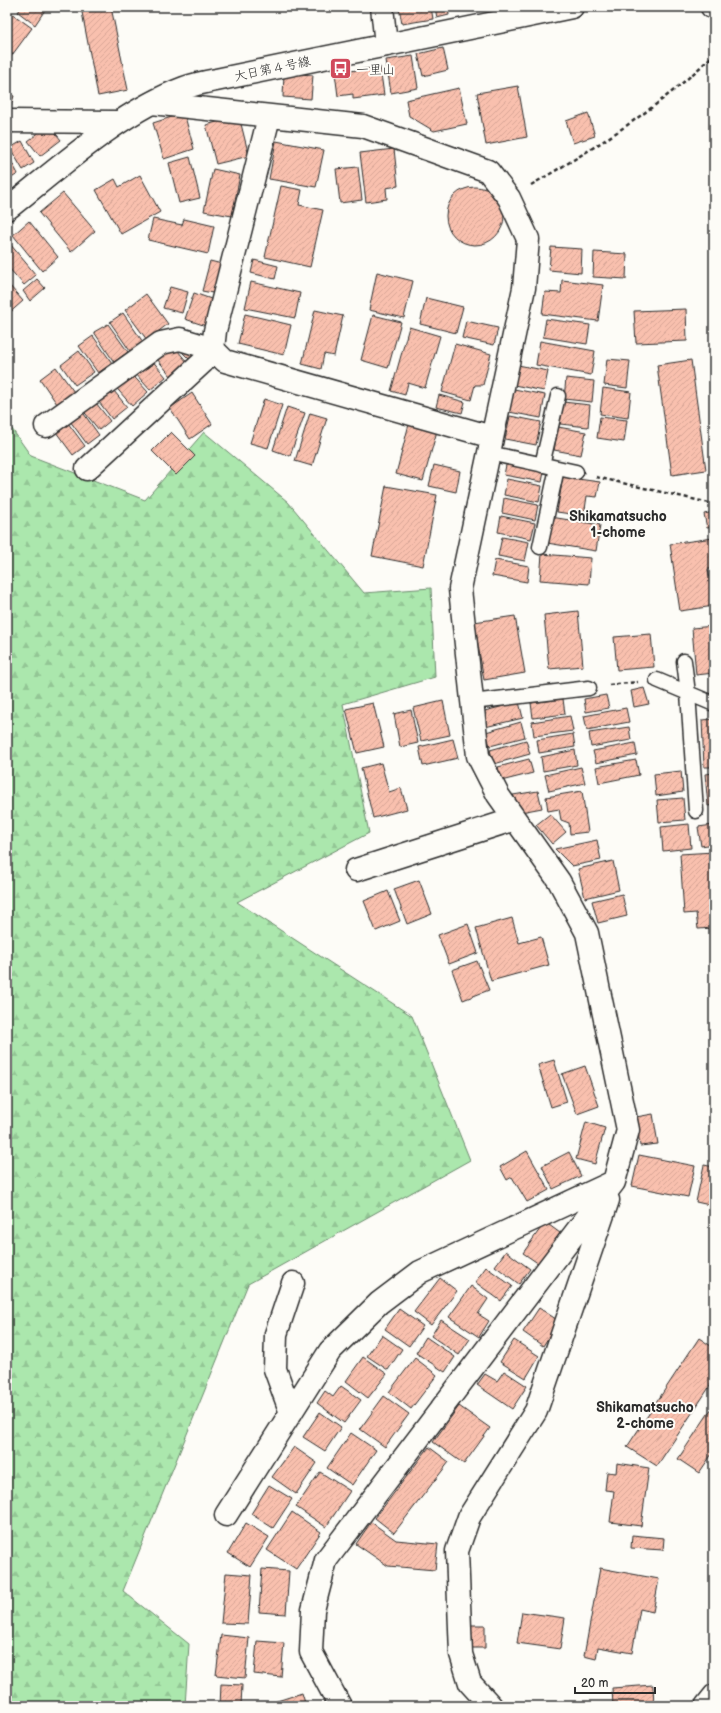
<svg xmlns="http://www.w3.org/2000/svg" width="721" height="1713" font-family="'Balsamiq Sans','Klee One',sans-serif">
	<defs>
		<pattern id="forest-firs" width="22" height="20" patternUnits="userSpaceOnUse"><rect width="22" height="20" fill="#abe7ad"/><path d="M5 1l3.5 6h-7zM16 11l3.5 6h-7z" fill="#93c695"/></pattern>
		<pattern id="building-hatch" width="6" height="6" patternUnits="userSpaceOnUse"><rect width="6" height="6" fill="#f9c0ae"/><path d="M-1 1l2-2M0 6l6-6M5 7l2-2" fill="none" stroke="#d6a596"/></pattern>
	</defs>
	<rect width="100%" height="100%" fill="#fdfcf7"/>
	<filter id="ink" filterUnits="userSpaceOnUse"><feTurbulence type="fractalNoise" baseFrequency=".025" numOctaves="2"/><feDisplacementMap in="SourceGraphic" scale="8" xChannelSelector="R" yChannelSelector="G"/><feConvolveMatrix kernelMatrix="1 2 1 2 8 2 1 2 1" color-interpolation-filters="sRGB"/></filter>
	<g filter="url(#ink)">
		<path fill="url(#forest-firs)" stroke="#6b896c" d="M7 422 31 456 145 500 204 432 288 502 364 593 431 588 435 677 343 704 369 833 237 902 412 1016 470 1160 248 1284 123 1591 189 1644 185 1706H7Z"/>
		<path fill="url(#building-hatch)" stroke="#2b2b2b" d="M22 7H47L35 25 18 12Z
			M81 7H111L128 90 98 96Z
			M399 7H431L433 19 402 24Z
			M435 7H448L449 15 437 18Z
			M7 10 32 28 7 62Z
			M443 48 448 70 423 76 418 54Z
			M413 56 418 88 391 93 386 60Z
			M380 67 384 95 353 99V94L338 96 335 73Z
			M284 73 313 75 311 99 283 97Z
			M518 86 527 137 486 145 477 93Z
			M459 88 467 124 434 131 409 116 406 100Z
			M7 94 14 96 11 105 7 103Z
			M184 113 194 149 164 159 153 123Z
			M588 113 595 136 573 143 566 121Z
			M239 116 249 156 216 164 206 125Z
			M49 125 61 140 40 156 28 141Z
			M22 141 34 163 23 170 10 148Z
			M276 141 324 150 316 187 269 179Z
			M394 149 398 186 386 188 387 199 366 202 360 153Z
			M7 153 18 174 8 180 7 178Z
			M190 157 200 198 179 203 169 163Z
			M358 167 362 200 340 203 336 169Z
			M213 169 240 175 232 216 204 211Z
			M140 175 160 212 121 234 96 190 115 179 119 187Z
			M281 186 302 190 299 205 323 210 310 267 265 257Z
			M446 216a29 29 0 1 1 58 0a29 29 0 1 1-58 0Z
			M63 193 95 231 71 252 39 213Z
			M153 219 182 225 184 219 214 226 208 254 148 240Z
			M29 221 58 257 42 271 13 235Z
			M10 244 36 275 24 285 7 266V247Z
			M551 247 582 249 581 273 549 270Z
			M594 252 627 254 626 279 593 277Z
			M254 260 278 266 275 279 251 273Z
			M210 261 226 265 218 294 202 291Z
			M377 272 413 281 404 318 369 310Z
			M37 279 45 288 30 301 23 291Z
			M562 280 603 285 598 321 542 314 545 292 561 293Z
			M251 282 300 293 295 318 245 308Z
			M9 285 23 301 7 315V287Z
			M170 287 188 292 182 313 163 308Z
			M194 293 214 300 206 326 185 319Z
			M146 294 168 324 147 340 125 310Z
			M426 298 463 307 456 333 420 324Z
			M686 309 687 341 636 343 634 311Z
			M315 310 343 316 334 356 324 354 321 369 302 364Z
			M123 313 143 342 130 351 110 322Z
			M245 314 291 325 284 355 238 344Z
			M373 315 401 322 388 368 361 360Z
			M546 319 590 325 587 344 543 337Z
			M466 321 498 328 494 345 462 338Z
			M108 324 128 352 114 362 94 332Z
			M409 327 440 336 425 388 408 383 405 395 391 391Z
			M93 336 112 363 98 373 79 346Z
			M540 341 595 351 591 375 536 365Z
			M455 344 491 354 483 385H475L471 400 442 392Z
			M173 345 187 362 171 376 157 359Z
			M189 345 197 354 190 360 182 352Z
			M79 351 94 372 75 385 61 365Z
			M151 359 166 377 150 390 135 373Z
			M607 359 630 361 627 388 604 385Z
			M691 360 706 470 672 475 657 365Z
			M518 365 548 371 544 391 514 385Z
			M56 367 74 392 57 404 40 379Z
			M128 370 148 392 132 406 113 384Z
			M566 378 594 381 592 402 564 399Z
			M110 386 127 407 112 419 96 398Z
			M603 388 631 392 628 418 600 414Z
			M514 389 545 395 541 418 509 412Z
			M192 393 212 424 190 439 170 408Z
			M439 395 465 402 462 413 436 407Z
			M93 399 110 421 99 430 81 408Z
			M264 399 282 405 268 448 250 443Z
			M563 402 590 405 588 427 560 424Z
			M79 407 99 435 87 444 67 417Z
			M287 407 305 413 290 456 273 450Z
			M310 413 327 418 312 466 295 461Z
			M510 416 541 422 536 445 505 439Z
			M600 417 627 420 624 442 597 438Z
			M65 419 85 446 73 455 53 428Z
			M409 424 437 431 423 481 396 474Z
			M558 427 586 432 581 455 554 450Z
			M171 432 195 456 176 475 152 451Z
			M507 460 545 467 542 482 504 475Z
			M434 465 460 471 456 492 429 486Z
			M563 477 600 482 597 497 587 496 584 516 557 512Z
			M507 479 542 486 539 502 504 495Z
			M386 486 437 495 423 566 372 556Z
			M504 498 538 505 535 520 502 513Z
			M714 512V527L707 528 704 514Z
			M501 516 535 523 531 539 498 532Z
			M551 517 600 525 596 551 547 543Z
			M502 537 529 542 525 561 498 556Z
			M713 538 714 569H708L714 606 680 611 670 544Z
			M542 554 591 558 589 584 540 580Z
			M495 560 529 566 527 582 492 576Z
			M578 611 583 666 549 669 544 615Z
			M515 616 525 673 484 680 474 622Z
			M714 626V673L696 675 692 628Z
			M651 634 654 667 617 670 614 637Z
			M644 688 649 704 634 707 631 691Z
			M606 695 609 708 586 712 584 699Z
			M563 699 565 714 533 718 531 703Z
			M443 701 450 735 421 741 413 708Z
			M519 702 523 718 485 727 481 712Z
			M373 703 384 747 357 753 346 709Z
			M626 708 629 722 587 730 584 716Z
			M411 710 418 743 400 747 394 714Z
			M570 716 573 731 534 736 532 722Z
			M714 719V767H704L702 720Z
			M521 722 525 737 490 746 486 732Z
			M629 727 631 740 591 747 589 733Z
			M573 734 575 747 539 753 537 740Z
			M453 739 458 758 423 766 419 747Z
			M526 740 530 754 494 764 490 750Z
			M635 743 637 755 596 763 593 751Z
			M575 750 577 765 543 771 541 757Z
			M529 759 533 773 501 781 498 767Z
			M636 760 639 775 599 783 596 767Z
			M381 763 389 792 401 788 407 809 373 818 361 768Z
			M581 767 585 783 549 791 545 775Z
			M681 771 683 792 656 796 654 774Z
			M714 773V805L708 806 705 774Z
			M538 791 542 808 521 812 513 795Z
			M582 791 588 832 570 834 569 823 561 820 559 809 548 811 546 797Z
			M683 798 685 820 659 822 657 800Z
			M550 814 566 832 552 844 536 825Z
			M689 824 691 848 663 851 661 827Z
			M713 825 714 844 701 846 698 827Z
			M597 840 601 860 572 866 555 849Z
			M714 852V928L698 929 696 913 684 914 680 854Z
			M613 861 619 890 585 898 578 869Z
			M419 880 432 914 407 924 394 889Z
			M388 891 400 921 376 931 364 901Z
			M622 894 627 916 598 923 592 901Z
			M512 918 519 943 541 937 549 965 491 981 476 928Z
			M468 924 478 953 449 964 438 935Z
			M477 961 489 990 463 1000 452 970Z
			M554 1060 567 1102 551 1107 538 1065Z
			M585 1066 599 1106 577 1114 562 1074Z
			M653 1114 658 1144 640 1146 636 1117Z
			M586 1122 605 1128 595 1164 576 1159Z
			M527 1151 549 1190 527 1202 512 1177 507 1180 500 1167Z
			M569 1152 581 1176 553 1189 542 1166Z
			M639 1155 695 1166 688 1197 632 1186Z
			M704 1165 714 1167V1206L696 1202Z
			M545 1222 560 1233 539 1264 523 1253Z
			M506 1251 530 1269 519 1284 495 1266Z
			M486 1267 512 1286 501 1301 475 1282Z
			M440 1278 457 1291 431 1325 414 1312Z
			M471 1286 488 1299 478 1314 489 1321 479 1337 449 1317Z
			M539 1308 559 1321 543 1346 523 1332Z
			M399 1309 423 1326 409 1346 385 1329Z
			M441 1320 470 1339 459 1355 431 1336Z
			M382 1335 402 1349 388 1370 367 1356Z
			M426 1337 455 1357 445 1372 416 1353Z
			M699 1338 714 1348V1380L657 1466 627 1447Z
			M514 1340 539 1356 526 1378 500 1362Z
			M363 1357 387 1374 368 1398 346 1381Z
			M415 1358 437 1375 411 1409 389 1392Z
			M504 1371 527 1386 512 1409 477 1385 485 1374 497 1381Z
			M341 1386 361 1400 344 1423 317 1403 325 1391 333 1397Z
			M384 1396 409 1414 385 1447 360 1429Z
			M714 1405V1451L699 1473 678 1459Z
			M459 1406 490 1428 464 1464 433 1442Z
			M320 1412 341 1427 325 1451 303 1437Z
			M351 1433 376 1450 352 1485 327 1468Z
			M294 1447 317 1463 296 1494 272 1477Z
			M429 1447 449 1462 394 1533 375 1518Z
			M617 1463 649 1468 641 1526 610 1522 614 1491 605 1490 607 1472 616 1473Z
			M320 1472 350 1491 326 1527 296 1507Z
			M269 1485 292 1499 273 1528 251 1514Z
			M292 1512 321 1532 296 1569 267 1550Z
			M371 1522 396 1540 438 1544 435 1570 388 1566 356 1544Z
			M246 1523 269 1537 250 1567 228 1553Z
			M632 1535 664 1538 663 1550 631 1548Z
			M600 1568 659 1579 653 1612 640 1609 632 1653 598 1647 596 1659 584 1656Z
			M262 1569 289 1571 286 1614 259 1612Z
			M226 1573 252 1575 248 1624 221 1623Z
			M522 1612 565 1618 560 1649 517 1643Z
			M470 1625H485V1648H471Z
			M221 1635 249 1638 245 1678 216 1675Z
			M257 1641 284 1643 281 1677 254 1674Z
			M221 1684 242 1685 241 1706H220Z
			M653 1685 654 1706H613L612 1688Z
			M302 1693 306 1706H272L271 1703Z"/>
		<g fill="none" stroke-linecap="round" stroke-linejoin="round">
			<defs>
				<path id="lane" d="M489 453 576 472
					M542 465 558 396
					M540 547 557 468
					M684 661 688 693 696 811
					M657 680 714 704
					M472 702 589 688"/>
				<path id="street" d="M382 7 386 45
					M152 103 363 126 488 171 509 198 528 239 524 288 460 589 478 756 498 795 559 881 587 933 628 1130 614 1182 326 1560 313 1610 311 1652 340 1706
					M269 117 215 331 213 349 225 361 492 437
					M7 121 117 122
					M46 426 161 343 180 339 213 349 203 362 87 469
					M356 870 515 819
					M291 1413 275 1369 276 1334 293 1283
					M226 1515 330 1351 379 1303 420 1272 611 1183
					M491 1706 470 1683 461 1654 457 1551 469 1517 536 1411 608 1200
					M706 1706 714 1696"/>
				<path id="secondary" d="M712 7H714
					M7 209C60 167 120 112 184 88 194 84 205 82 216 80L572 7"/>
			</defs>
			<use href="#lane" stroke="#2b2b2b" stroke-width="17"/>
			<use href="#street" stroke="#2b2b2b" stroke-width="25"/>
			<use href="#secondary" stroke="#2b2b2b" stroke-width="25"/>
			<path stroke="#2b2b2b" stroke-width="2.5" stroke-dasharray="4 3" stroke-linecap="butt" d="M531 185C595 148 661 107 714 54
				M596 477 714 504
				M609 685 638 682"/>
			<use href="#lane" stroke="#fdfcf7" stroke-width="14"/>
			<use href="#street" stroke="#fdfcf7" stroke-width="22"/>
			<use href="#secondary" stroke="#fdfcf7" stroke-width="22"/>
		</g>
	</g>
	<defs>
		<symbol id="bus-square" viewBox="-11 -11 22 22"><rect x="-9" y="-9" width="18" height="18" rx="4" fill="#d1495b" stroke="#fdfcf7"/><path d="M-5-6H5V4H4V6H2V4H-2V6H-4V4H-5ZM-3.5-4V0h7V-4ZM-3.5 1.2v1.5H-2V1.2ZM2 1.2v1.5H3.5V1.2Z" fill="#fff"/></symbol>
	</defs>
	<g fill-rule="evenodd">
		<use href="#bus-square" x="328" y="56" width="25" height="25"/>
	</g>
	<g text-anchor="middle" stroke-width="4" stroke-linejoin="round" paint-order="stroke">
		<g font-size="13" fill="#2b2b2b" stroke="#fdfcf7">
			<text transform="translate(272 68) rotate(-12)" y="5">大日第４号線</text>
		</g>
		<g font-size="13" fill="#2b2b2b" stroke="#fdfcf7" text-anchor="start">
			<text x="356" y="74">一里山</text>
		</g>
		<g font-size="14" font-weight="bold" fill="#2b2b2b" stroke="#fdfcf7">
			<text x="618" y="521">Shikamatsucho<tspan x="618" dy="16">1-chome</tspan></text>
			<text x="645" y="1412">Shikamatsucho<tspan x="645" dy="16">2-chome</tspan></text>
		</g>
	</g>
	<rect width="721" height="1713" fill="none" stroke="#fdfcf7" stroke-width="24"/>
	<rect x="12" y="12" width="697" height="1689" fill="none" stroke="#2b2b2b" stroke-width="1.5" filter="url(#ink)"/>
	<path d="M575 1687v6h80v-6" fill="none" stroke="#2b2b2b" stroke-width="2"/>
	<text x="581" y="1687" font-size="12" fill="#2b2b2b" stroke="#fdfcf7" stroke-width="3" paint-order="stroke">20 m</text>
</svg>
